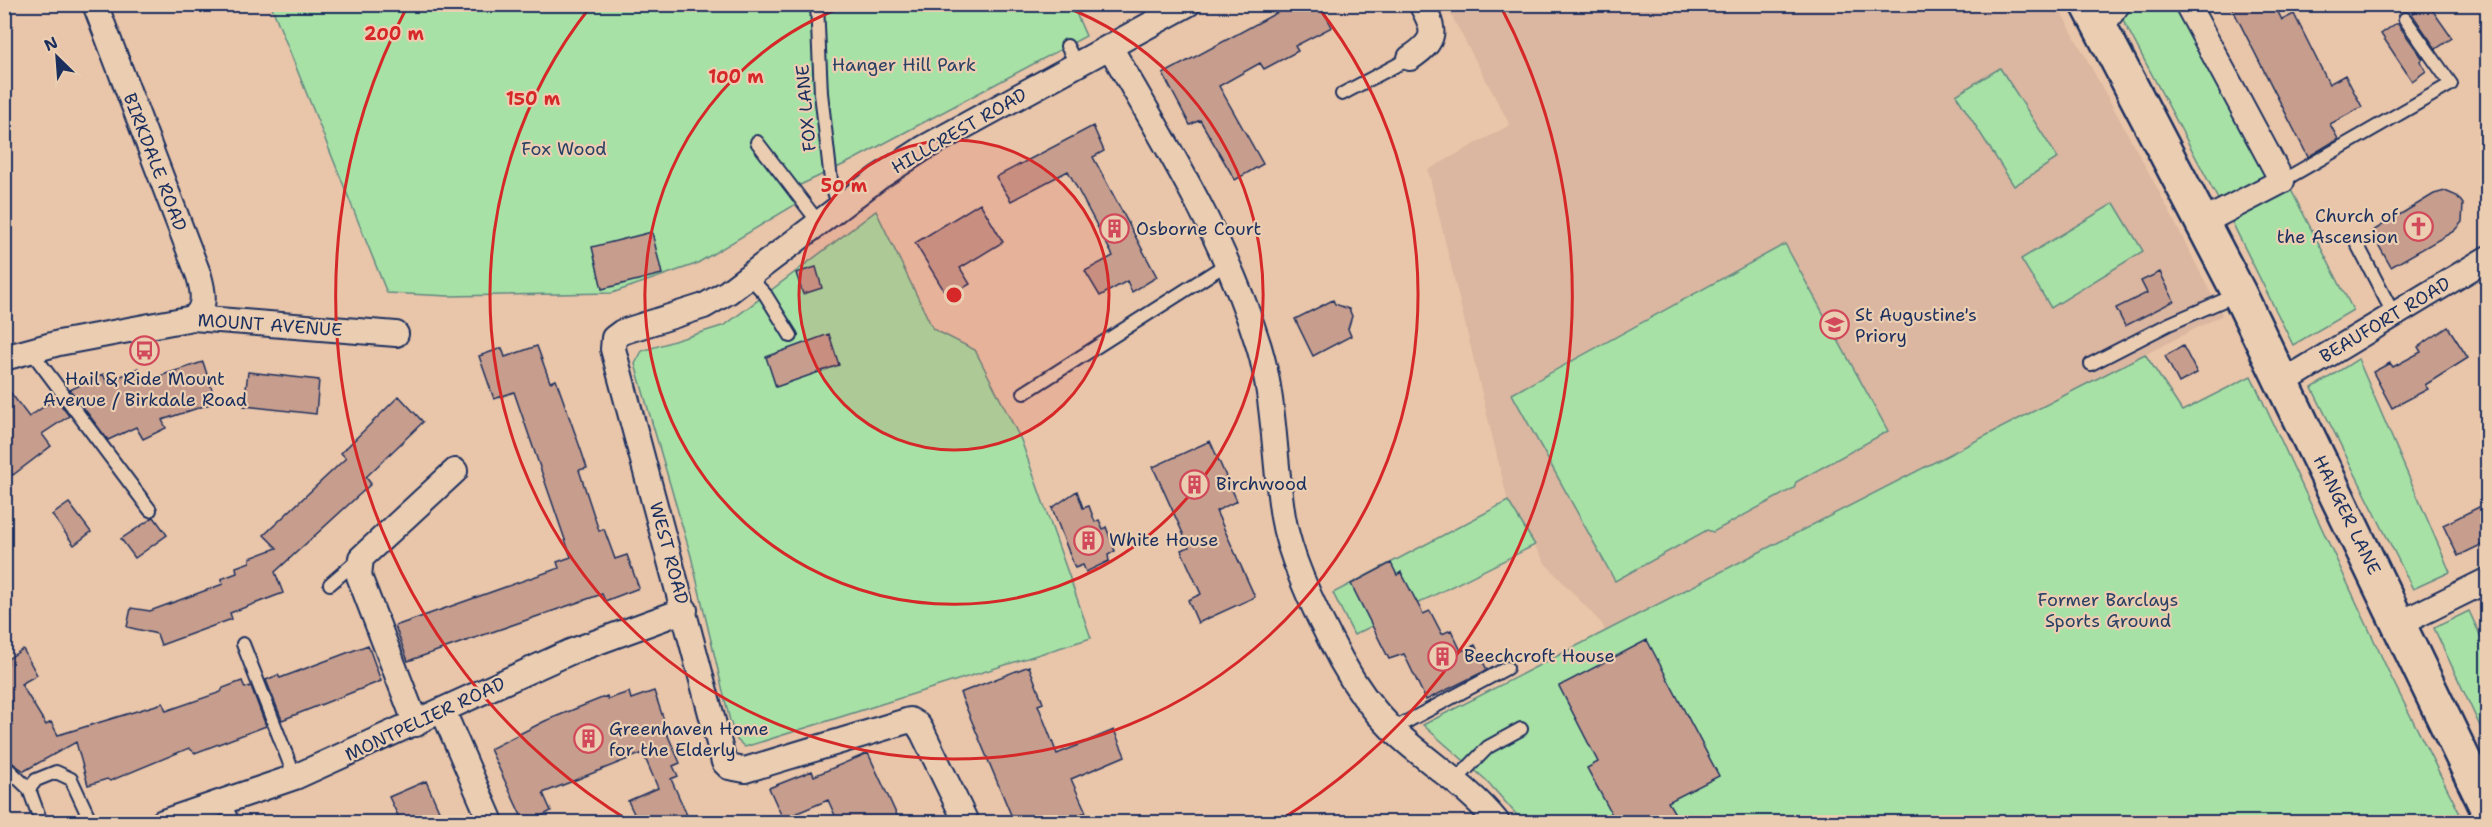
<svg xmlns="http://www.w3.org/2000/svg" width="2492" height="827" font-family="'Shantell Sans',sans-serif">
	<rect width="100%" height="100%" fill="#e9c5a9"/>
	<filter id="ink" filterUnits="userSpaceOnUse"><feTurbulence type="fractalNoise" baseFrequency=".0167" numOctaves="2"/><feDisplacementMap in="SourceGraphic" scale="12" xChannelSelector="R" yChannelSelector="G"/><feConvolveMatrix kernelMatrix="1 2 1 2 8 2 1 2 1" color-interpolation-filters="sRGB"/></filter>
	<g filter="url(#ink)">
		<path fill="#dbb6a0" d="M1446 5H2057L2156 186 2222 315 1605 631 1602 624 1546 564 1508 501 1428 170 1510 125Z"/>
		<path fill="#a8e1a5" stroke="#628882" stroke-width="1.5" d="M1072 4 1086 36 851 161 798 186 803 200 696 264 612 293 449 296 387 293 271 5Z
			M2130 5H2180L2271 174 2219 201 2121 16Z
			M2000 68 2058 158 2014 186 1956 95Z
			M2289 186 2353 310 2293 345 2230 218Z
			M2114 203 2143 251 2051 308 2021 259Z
			M876 211 933 329 975 350 1021 440 1091 638 745 747 737 740 730 721 691 556 635 364 642 351 725 325Z
			M1785 244 1888 431 1796 482 1794 488 1713 532 1707 530 1615 581 1512 394Z
			M2145 354 2182 411 2251 376 2392 679 2464 822H1523L1486 780 1423 725Z
			M2358 359 2450 572 2413 589 2312 388Z
			M1508 501 1535 545 1354 635 1333 593Z
			M2469 611 2487 650V741L2434 628Z"/>
		<path fill="#c79d8d" stroke="#1b2f5e" stroke-width="1.5" d="M1293 4H1320L1332 27 1295 46 1298 51 1264 69 1260 63 1219 86 1263 164 1235 180 1200 120 1190 125 1163 74Z
			M2230 4H2274L2282 20 2294 14 2329 84 2345 75 2362 107 2330 124 2338 139 2308 157Z
			M2425 4H2428L2452 38 2436 49 2412 14Z
			M2395 24H2398L2423 59 2420 61 2426 71 2412 81 2381 34Z
			M1093 126 1104 151 1093 157 1157 277 1132 292 1127 281 1100 296 1085 271 1113 256 1068 171 1011 201 996 177Z
			M2445 191 2457 196 2463 204 2462 222 2454 231 2391 267 2371 232 2434 194Z
			M980 203 1003 242 960 268 970 284 948 297 915 243Z
			M652 232 662 274 602 289 592 247Z
			M816 267 822 288 803 294 796 273Z
			M2160 272 2174 301 2125 326 2116 308 2147 293 2141 281Z
			M1333 300 1335 304 1349 309 1352 316 1348 329 1351 336 1313 356 1295 319Z
			M2448 327 2468 358 2425 385 2428 389 2392 408 2373 372 2390 363 2393 367 2421 352 2418 347Z
			M829 334 839 365 776 387 766 357Z
			M537 346 550 382 556 380 581 450 587 468 579 470 599 531 604 529 615 559 627 555 639 588 605 601 602 594 408 661 395 626 559 568 557 562 571 557 514 392 494 399 479 356 502 348 505 357Z
			M2183 346 2197 373 2179 383 2165 356Z
			M203 362 216 402 162 420 166 428 143 439 136 427 108 440 70 390 103 374 107 383 138 368 144 381Z
			M248 372 319 380 316 414 244 406Z
			M4 384 29 417 56 398 69 416 42 434 51 446 13 475 4 463Z
			M399 396 423 422 366 477 371 484 275 572 283 593 230 613 232 619 161 645 157 634 127 627 131 608 150 611 223 584 221 579 237 573 236 567 250 562V558L277 548 264 535 346 458 341 453Z
			M1210 441 1237 501 1216 511 1255 597 1198 623 1188 600 1201 594 1181 550 1189 547 1153 467Z
			M1077 491 1083 508 1089 506 1095 522 1099 520 1103 529 1106 527 1115 551 1108 555 1109 561 1086 572 1083 565 1075 568 1052 508Z
			M69 503 91 532 74 545 52 515Z
			M2487 503V542L2458 556 2443 525Z
			M154 517 167 535 135 558 121 539Z
			M1391 563 1397 575 1401 572 1423 614 1430 611 1442 634 1451 630 1461 651 1475 645 1487 670 1426 700 1404 654 1389 659 1351 584Z
			M1647 640 1719 776 1668 802 1680 822H1616L1587 768 1598 762 1559 686Z
			M368 645 381 681 282 720 266 680 278 675 280 678Z
			M23 649 37 675 21 684 46 725 51 722 58 735 163 703 166 711 221 692 223 688 242 681 245 688 251 686 266 726 195 753 189 748 110 781 107 779 88 785 76 742 24 771 4 757V748L11 745 4 731V657L8 663V659Z
			M1029 666 1043 703 1038 705 1057 754 1114 730 1125 756 1071 779 1086 812 1081 814 1085 822H1014L960 693Z
			M654 691 667 729H665L680 763 673 766 678 776 671 779 690 822H638L628 801 658 788 643 753 543 793 551 811 531 822H524L490 749 545 721 607 696 608 699 629 692 631 699Z
			M868 753 900 822H838L828 800 783 819 769 788 812 771 814 776Z
			M426 781 444 822H401L389 797Z"/>
		<g fill="none" stroke-linecap="round" stroke-linejoin="round">
			<defs>
				<path id="service" d="M817 4 821 93 832 189 841 206
					M1067 46 1077 65
					M1342 94 1410 58
					M757 142 819 223
					M2282 181 2451 84 2405 19
					M2357 244 2394 315
					M749 277 765 294 791 336
					M31 351 150 510
					M2091 364 2169 324 2238 294
					M1024 393 1228 263
					M330 584 360 558
					M243 644 295 777
					M1393 729 1507 668
					M4 765 29 789 41 822
					M1455 781 1488 747 1521 729
					M29 789 36 780 56 772 71 779 91 822
					M224 803 233 822"/>
				<path id="minor" d="M95 4 199 276C203 290 207 308 193 318
					M2187 4 2282 181 2203 222
					M2101 27 2118 4
					M1110 47C1165 143 1226 240 1259 347 1275 399 1274 462 1283 517 1290 560 1320 621 1341 660 1354 684 1372 709 1392 729 1425 761 1468 786 1497 822
					M1410 58C1437 40 1436 31 1421 4
					M4 358 59 343 193 318 396 334
					M2283 382 2488 258
					M2399 624 2488 580
					M443 711 491 822
					M416 724 359 576 361 558 455 471
					M163 822 295 777 570 652 685 610
					M966 822 923 733 918 725 910 720 745 770 729 767 724 762 613 349 614 338 622 332 704 306 728 292 878 178 924 148 1188 4"/>
				<path id="trunk" d="M2088 4 2239 293 2488 810"/>
			</defs>
			<use href="#service" stroke="#1b2f5e" stroke-width="16"/>
			<use href="#minor" stroke="#1b2f5e" stroke-width="28"/>
			<use href="#trunk" stroke="#1b2f5e" stroke-width="38"/>
			<use href="#service" stroke="#ebceb2" stroke-width="12"/>
			<use href="#minor" stroke="#ebceb2" stroke-width="24"/>
			<use href="#trunk" stroke="#ebceb2" stroke-width="33"/>
		</g>
	</g>
	<circle cx="954" cy="295" r="155" fill="#d62828" fill-opacity=".12"/>
	<g fill="none" stroke="#d62828" stroke-width="3">
		<circle cx="954" cy="295" r="155"/>
		<path d="M1060 5A309 309 0 1 1 848 5"/>
		<path d="M1317 6A464 464 0 1 1 591 6"/>
		<path d="M631 822A618 618 0 0 1 408 5M1500 5A618 618 0 0 1 1277 822"/>
	</g>
	<defs>
		<symbol id="church-ring" viewBox="-11 -11 22 22"><circle r="9.5" fill="#ebceb2" stroke="#d1495b" stroke-width="1.5"/><path d="M-1.2-6h2.4v3.5h3.3v2.4h-3.3V6h-2.4V-.1h-3.3v-2.4h3.3Z" fill="#d1495b"/></symbol>
		<symbol id="building-ring" viewBox="-11 -11 22 22"><circle r="9.5" fill="#ebceb2" stroke="#d1495b" stroke-width="1.5"/><path d="M-4-6H4V6H1V3H-1V6H-4ZM-2.5-4.3h1.7v1.8h-1.7ZM.8-4.3h1.7v1.8H.8ZM-2.5-1h1.7V.8h-1.7ZM.8-1h1.7V.8H.8Z" fill="#d1495b"/></symbol>
		<symbol id="school-ring" viewBox="-11 -11 22 22"><circle r="9.5" fill="#ebceb2" stroke="#d1495b" stroke-width="1.5"/><path d="M0-5L7-2L0 1L-7-2ZM-4 1L0 2.5L4 1V4Q0 6-4 4Z" fill="#d1495b"/></symbol>
		<symbol id="bus-ring" viewBox="-11 -11 22 22"><circle r="9.5" fill="#ebceb2" stroke="#d1495b" stroke-width="1.5"/><path d="M-5-6H5V4H4V6H2V4H-2V6H-4V4H-5ZM-3.5-4V0h7V-4ZM-3.5 1.2v1.5H-2V1.2ZM2 1.2v1.5H3.5V1.2Z" fill="#d1495b"/></symbol>
	</defs>
	<g fill-rule="evenodd">
		<use href="#church-ring" x="2402" y="210" width="33" height="33"/>
		<use href="#building-ring" x="1098" y="212" width="33" height="33"/>
		<use href="#school-ring" x="1818" y="308" width="33" height="33"/>
		<use href="#bus-ring" x="128" y="334" width="33" height="33"/>
		<use href="#building-ring" x="1178" y="468" width="33" height="33"/>
		<use href="#building-ring" x="1072" y="524" width="33" height="33"/>
		<use href="#building-ring" x="1426" y="640" width="33" height="33"/>
		<use href="#building-ring" x="572" y="722" width="33" height="33"/>
	</g>
	<g text-anchor="middle" stroke-width="4.5" stroke-linejoin="round" paint-order="stroke">
		<g font-size="18" fill="#294165" stroke="#ebceb2">
			<text x="904" y="71">Hanger Hill Park</text>
			<text x="564" y="155">Fox Wood</text>
			<text x="2108" y="606">Former Barclays<tspan x="2108" dy="21">Sports Ground</tspan></text>
		</g>
		<g font-size="18" fill="#1b2f5e" stroke="#ebceb2">
			<text transform="translate(806 108) rotate(-95)" y="6">FOX LANE</text>
			<text transform="translate(959 131) rotate(-30)" y="6">HILLCREST ROAD</text>
			<text transform="translate(155 162) rotate(69)" y="6">BIRKDALE ROAD</text>
			<text transform="translate(2385 320) rotate(-31)" y="6">BEAUFORT ROAD</text>
			<text transform="translate(270 325) rotate(4)" y="6">MOUNT AVENUE</text>
			<text transform="translate(2347 515) rotate(64)" y="6">HANGER LANE</text>
			<text transform="translate(669 553) rotate(75)" y="6">WEST ROAD</text>
			<text transform="translate(425 719) rotate(-25)" y="6">MONTPELIER ROAD</text>
		</g>
		<g font-size="18" fill="#1b2f5e" stroke="#ebceb2" text-anchor="start">
			<text x="2398" y="222" text-anchor="end">Church of<tspan x="2398" dy="21">the Ascension</tspan></text>
			<text x="1136" y="235">Osborne Court</text>
			<text x="1855" y="321">St Augustine's<tspan x="1855" dy="21">Priory</tspan></text>
			<text x="145" y="385" text-anchor="middle">Hail &amp; Ride Mount<tspan x="145" dy="21">Avenue / Birkdale Road</tspan></text>
			<text x="1216" y="490">Birchwood</text>
			<text x="1109" y="546">White House</text>
			<text x="1464" y="662">Beechcroft House</text>
			<text x="609" y="735">Greenhaven Home<tspan x="609" dy="21">for the Elderly</tspan></text>
		</g>
	</g>
	<circle cx="954" cy="295" r="9" fill="#d62828" stroke="#ebceb2" stroke-width="3"/>
	<g font-size="18" text-anchor="middle" font-weight="bold" fill="#d62828" stroke="#ebceb2" stroke-width="4.5" stroke-linejoin="round" paint-order="stroke">
		<text x="394" y="40">200 m</text>
		<text x="736" y="83">100 m</text>
		<text x="533" y="105">150 m</text>
		<text x="844" y="192">50 m</text>
	</g>
	<rect width="2492" height="827" fill="none" stroke="#ebceb2" stroke-width="24"/>
	<rect x="12" y="12" width="2468" height="803" fill="none" stroke="#1b2f5e" stroke-width="2" filter="url(#ink)"/>
	<g transform="translate(57 57) rotate(335)" stroke="#ebceb2" stroke-width="4.5" paint-order="stroke">
	<path d="M0-4.5L10 22L0 15L-10 22Z" fill="#1b2f5e"/>
	<text y="-9" font-size="16" font-weight="bold" text-anchor="middle" fill="#1b2f5e">N</text>
	</g>
</svg>
